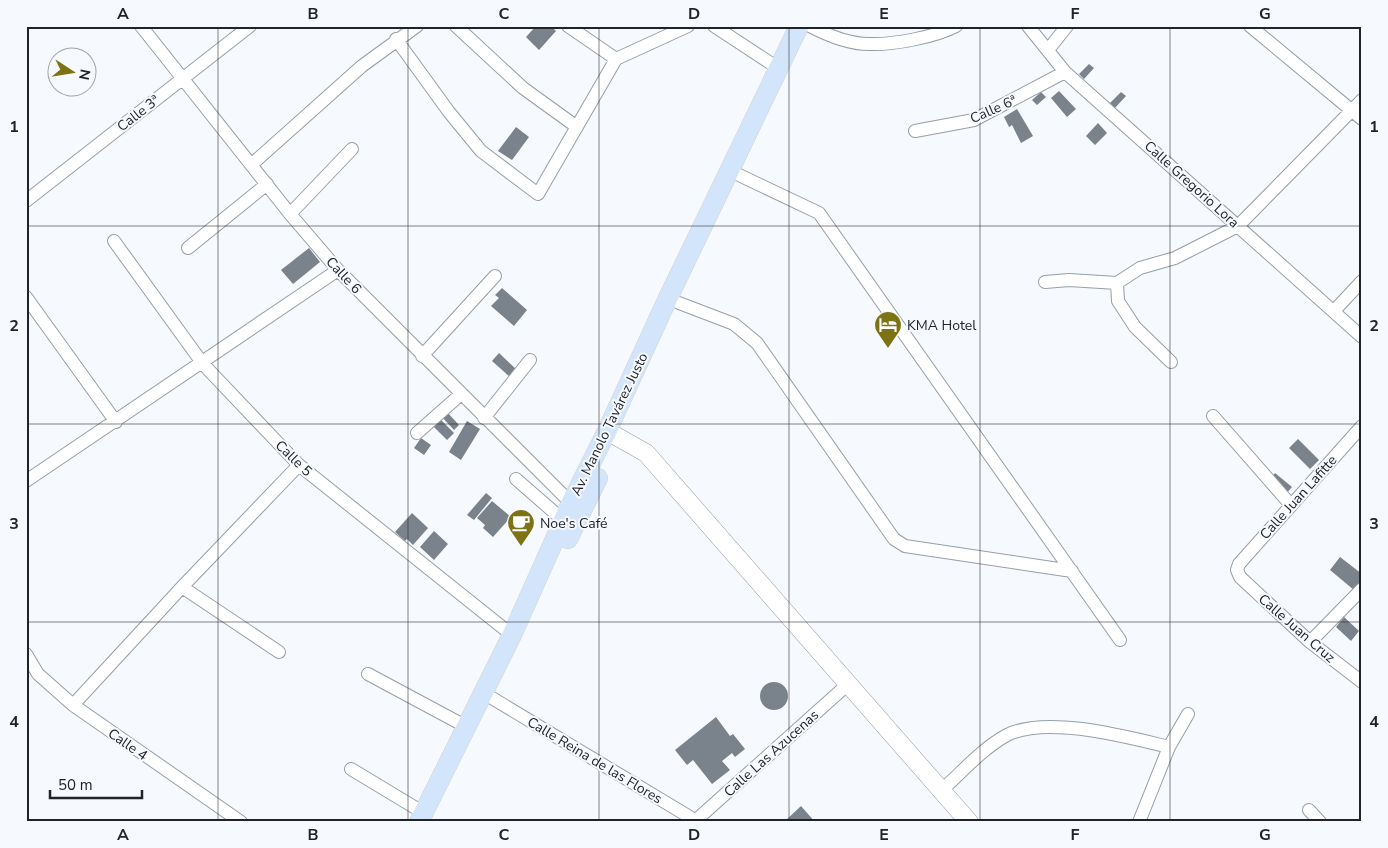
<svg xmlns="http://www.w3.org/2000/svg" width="1388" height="848" font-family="'Nunito Sans',sans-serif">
	<rect width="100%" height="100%" fill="#f6f9fd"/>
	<path fill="#7a828b" d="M536 26H551L556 31 539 50 526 37Z
		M1089 64 1094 68 1084 79 1079 74Z
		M1059 91 1076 109 1067 117 1051 98Z
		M1041 92 1046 97 1037 105 1032 100Z
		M1121 92 1126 96 1114 109 1109 104Z
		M1017 109 1033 136 1021 143 1012 125 1009 127 1004 117Z
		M1098 123 1107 133 1095 145 1086 136Z
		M516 127 529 137 512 160 498 151Z
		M309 248 320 262 293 284 281 270Z
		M502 288 527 310 514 326 491 306 499 298 495 295Z
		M499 353 517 370 510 377 492 361Z
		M446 411 459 425 454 430 441 416Z
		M438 417 454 433 447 440 431 424Z
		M467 421 480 429 461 460 449 452Z
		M421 438 431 445 424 455 414 448Z
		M1298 439 1319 460 1310 469 1289 448Z
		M1275 473 1292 487 1285 495 1269 480Z
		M486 493 492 498 474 520 467 515Z
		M492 501 511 517 493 537 483 528 485 525 477 518Z
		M412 513 428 528 413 545 407 539 405 541 395 532Z
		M434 531 448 544 434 560 420 547Z
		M1340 557 1362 574V581L1354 590 1330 570Z
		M1344 617 1359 631 1351 641 1336 627Z
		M760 696a14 14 0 1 1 28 0a14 14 0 1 1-28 0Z
		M716 717 730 736 733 734 745 749 735 757 732 753 722 761 730 770 712 784 693 760 687 765 675 750Z
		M801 806 815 822H784Z"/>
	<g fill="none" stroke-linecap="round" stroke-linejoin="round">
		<defs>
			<path id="street" d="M141 26 290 214 338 270 571 503
				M456 26 523 88 577 127
				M568 26 616 59
				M714 26 778 68
				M810 26C827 35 850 44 869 44 893 45 935 37 956 26
				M1028 26 1065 72 1362 337
				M1250 26 1362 119
				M396 39 449 112 481 151 538 194 616 59 688 26
				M1048 50 1067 26
				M915 131 974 120 1065 72
				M251 165 362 66 417 26
				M739 175 819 213 1120 640
				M26 201 250 26
				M290 214 352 149
				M114 241 203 364 299 465 512 635
				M188 248 267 184
				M1045 282 1069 280 1117 283
				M26 297 116 422
				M679 303 734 324 757 343 894 539 905 546 1072 571
				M1334 311 1362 281
				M422 356 495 276
				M1171 362 1135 327 1118 301 1117 283 1140 268 1175 258 1238 226 1362 100
				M1213 416 1290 504
				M484 418 530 360
				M1362 426 1239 564 1237 570 1240 577 1310 642 1362 682
				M417 433 460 395
				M516 479 563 520
				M26 481 338 270
				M182 587 279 652
				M1310 642 1362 589
				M26 654 38 674 73 705 241 822
				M368 674 465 726
				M492 698 698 822
				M73 705 182 587 299 465
				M351 769 424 813
				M943 789C963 771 983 748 1007 735 1047 715 1127 737 1169 747
				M1309 810 1320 822
				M694 822 847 685
				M1139 822 1169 747 1188 714"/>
			<path id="secondary" d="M607 431 646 453 969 822"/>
			<path id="primary" d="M568 539 598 478
				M419 822 512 635 571 503 607 431 668 298 799 26"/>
		</defs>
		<use href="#street" stroke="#969ea7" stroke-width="14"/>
		<use href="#secondary" stroke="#969ea7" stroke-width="19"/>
		<use href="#primary" stroke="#d2d3d4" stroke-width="20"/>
		<use href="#street" stroke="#fff" stroke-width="12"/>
		<use href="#secondary" stroke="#fff" stroke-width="18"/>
		<use href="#primary" stroke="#d2e5fa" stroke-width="19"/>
	</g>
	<path fill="none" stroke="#202327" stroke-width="1" stroke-opacity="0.55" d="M218 26V822M408 26V822M599 26V822M789 26V822M980 26V822M1170 26V822M26 226H1362M26 424H1362M26 622H1362"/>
	<defs>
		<symbol id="hotel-pin" viewBox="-11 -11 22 30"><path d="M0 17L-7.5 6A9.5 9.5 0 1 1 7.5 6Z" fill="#7d7315" stroke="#f6f9fd"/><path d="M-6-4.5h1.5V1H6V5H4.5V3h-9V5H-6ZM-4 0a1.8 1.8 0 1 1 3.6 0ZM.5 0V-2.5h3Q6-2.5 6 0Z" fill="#fff"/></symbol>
		<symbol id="cafe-pin" viewBox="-11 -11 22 30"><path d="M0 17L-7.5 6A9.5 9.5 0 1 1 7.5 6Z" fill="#7d7315" stroke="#f6f9fd"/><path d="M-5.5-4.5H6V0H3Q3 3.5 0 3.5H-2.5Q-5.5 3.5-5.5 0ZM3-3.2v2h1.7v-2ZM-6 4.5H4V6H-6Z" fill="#fff"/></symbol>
	</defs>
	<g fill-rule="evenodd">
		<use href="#hotel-pin" x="872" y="309" width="32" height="43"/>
		<use href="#cafe-pin" x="505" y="507" width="32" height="43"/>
	</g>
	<g text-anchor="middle" stroke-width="4" stroke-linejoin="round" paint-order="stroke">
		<g font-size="14" fill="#202327" stroke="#f6f9fd">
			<text transform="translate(993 109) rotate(-24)" y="5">Calle 6ª</text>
			<text transform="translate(138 113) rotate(-38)" y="5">Calle 3ª</text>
			<text transform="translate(1192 184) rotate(42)" y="5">Calle Gregorio Lora</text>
			<text transform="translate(344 275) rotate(47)" y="5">Calle 6</text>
			<text transform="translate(609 424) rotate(-64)" y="5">Av. Manolo Tavárez Justo</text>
			<text transform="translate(294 458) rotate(44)" y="5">Calle 5</text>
			<text transform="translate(1298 497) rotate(-48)" y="5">Calle Juan Lafitte</text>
			<text transform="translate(1297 628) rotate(41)" y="5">Calle Juan Cruz</text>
			<text transform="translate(128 744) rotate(35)" y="5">Calle 4</text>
			<text transform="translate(771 753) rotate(-42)" y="5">Calle Las Azucenas</text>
			<text transform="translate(595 760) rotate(31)" y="5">Calle Reina de las Flores</text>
		</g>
		<g font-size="14" fill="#202327" stroke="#f6f9fd" text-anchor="start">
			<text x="907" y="330">KMA Hotel</text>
			<text x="540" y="528">Noe's Café</text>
		</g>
	</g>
	<rect width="1388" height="848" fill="none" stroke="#f6f9fd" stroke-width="55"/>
	<g transform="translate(72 72) rotate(102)"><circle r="24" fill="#f6f9fd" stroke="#a0a3a7"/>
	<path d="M0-4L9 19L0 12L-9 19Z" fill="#7d7315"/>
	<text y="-8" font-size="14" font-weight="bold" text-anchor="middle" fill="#202327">N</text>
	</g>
	<path d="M50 790v8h92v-8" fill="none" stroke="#202327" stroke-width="2.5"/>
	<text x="58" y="790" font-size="15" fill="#202327" stroke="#f6f9fd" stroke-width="4" paint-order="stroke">50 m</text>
	<rect x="28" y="28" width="1332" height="792" fill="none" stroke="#202327" stroke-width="2"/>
	<g font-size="16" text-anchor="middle" font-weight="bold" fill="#202327">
		<text x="123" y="19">A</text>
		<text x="313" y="19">B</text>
		<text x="504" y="19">C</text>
		<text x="694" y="19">D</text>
		<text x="884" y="19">E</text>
		<text x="1075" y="19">F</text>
		<text x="1265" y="19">G</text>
		<text x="14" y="132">1</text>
		<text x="1374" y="132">1</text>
		<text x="14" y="331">2</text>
		<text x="1374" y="331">2</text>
		<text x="14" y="529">3</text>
		<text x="1374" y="529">3</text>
		<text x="14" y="727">4</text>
		<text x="1374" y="727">4</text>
		<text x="123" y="840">A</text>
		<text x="313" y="840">B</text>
		<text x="504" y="840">C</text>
		<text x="694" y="840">D</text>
		<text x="884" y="840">E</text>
		<text x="1075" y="840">F</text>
		<text x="1265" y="840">G</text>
	</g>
</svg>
